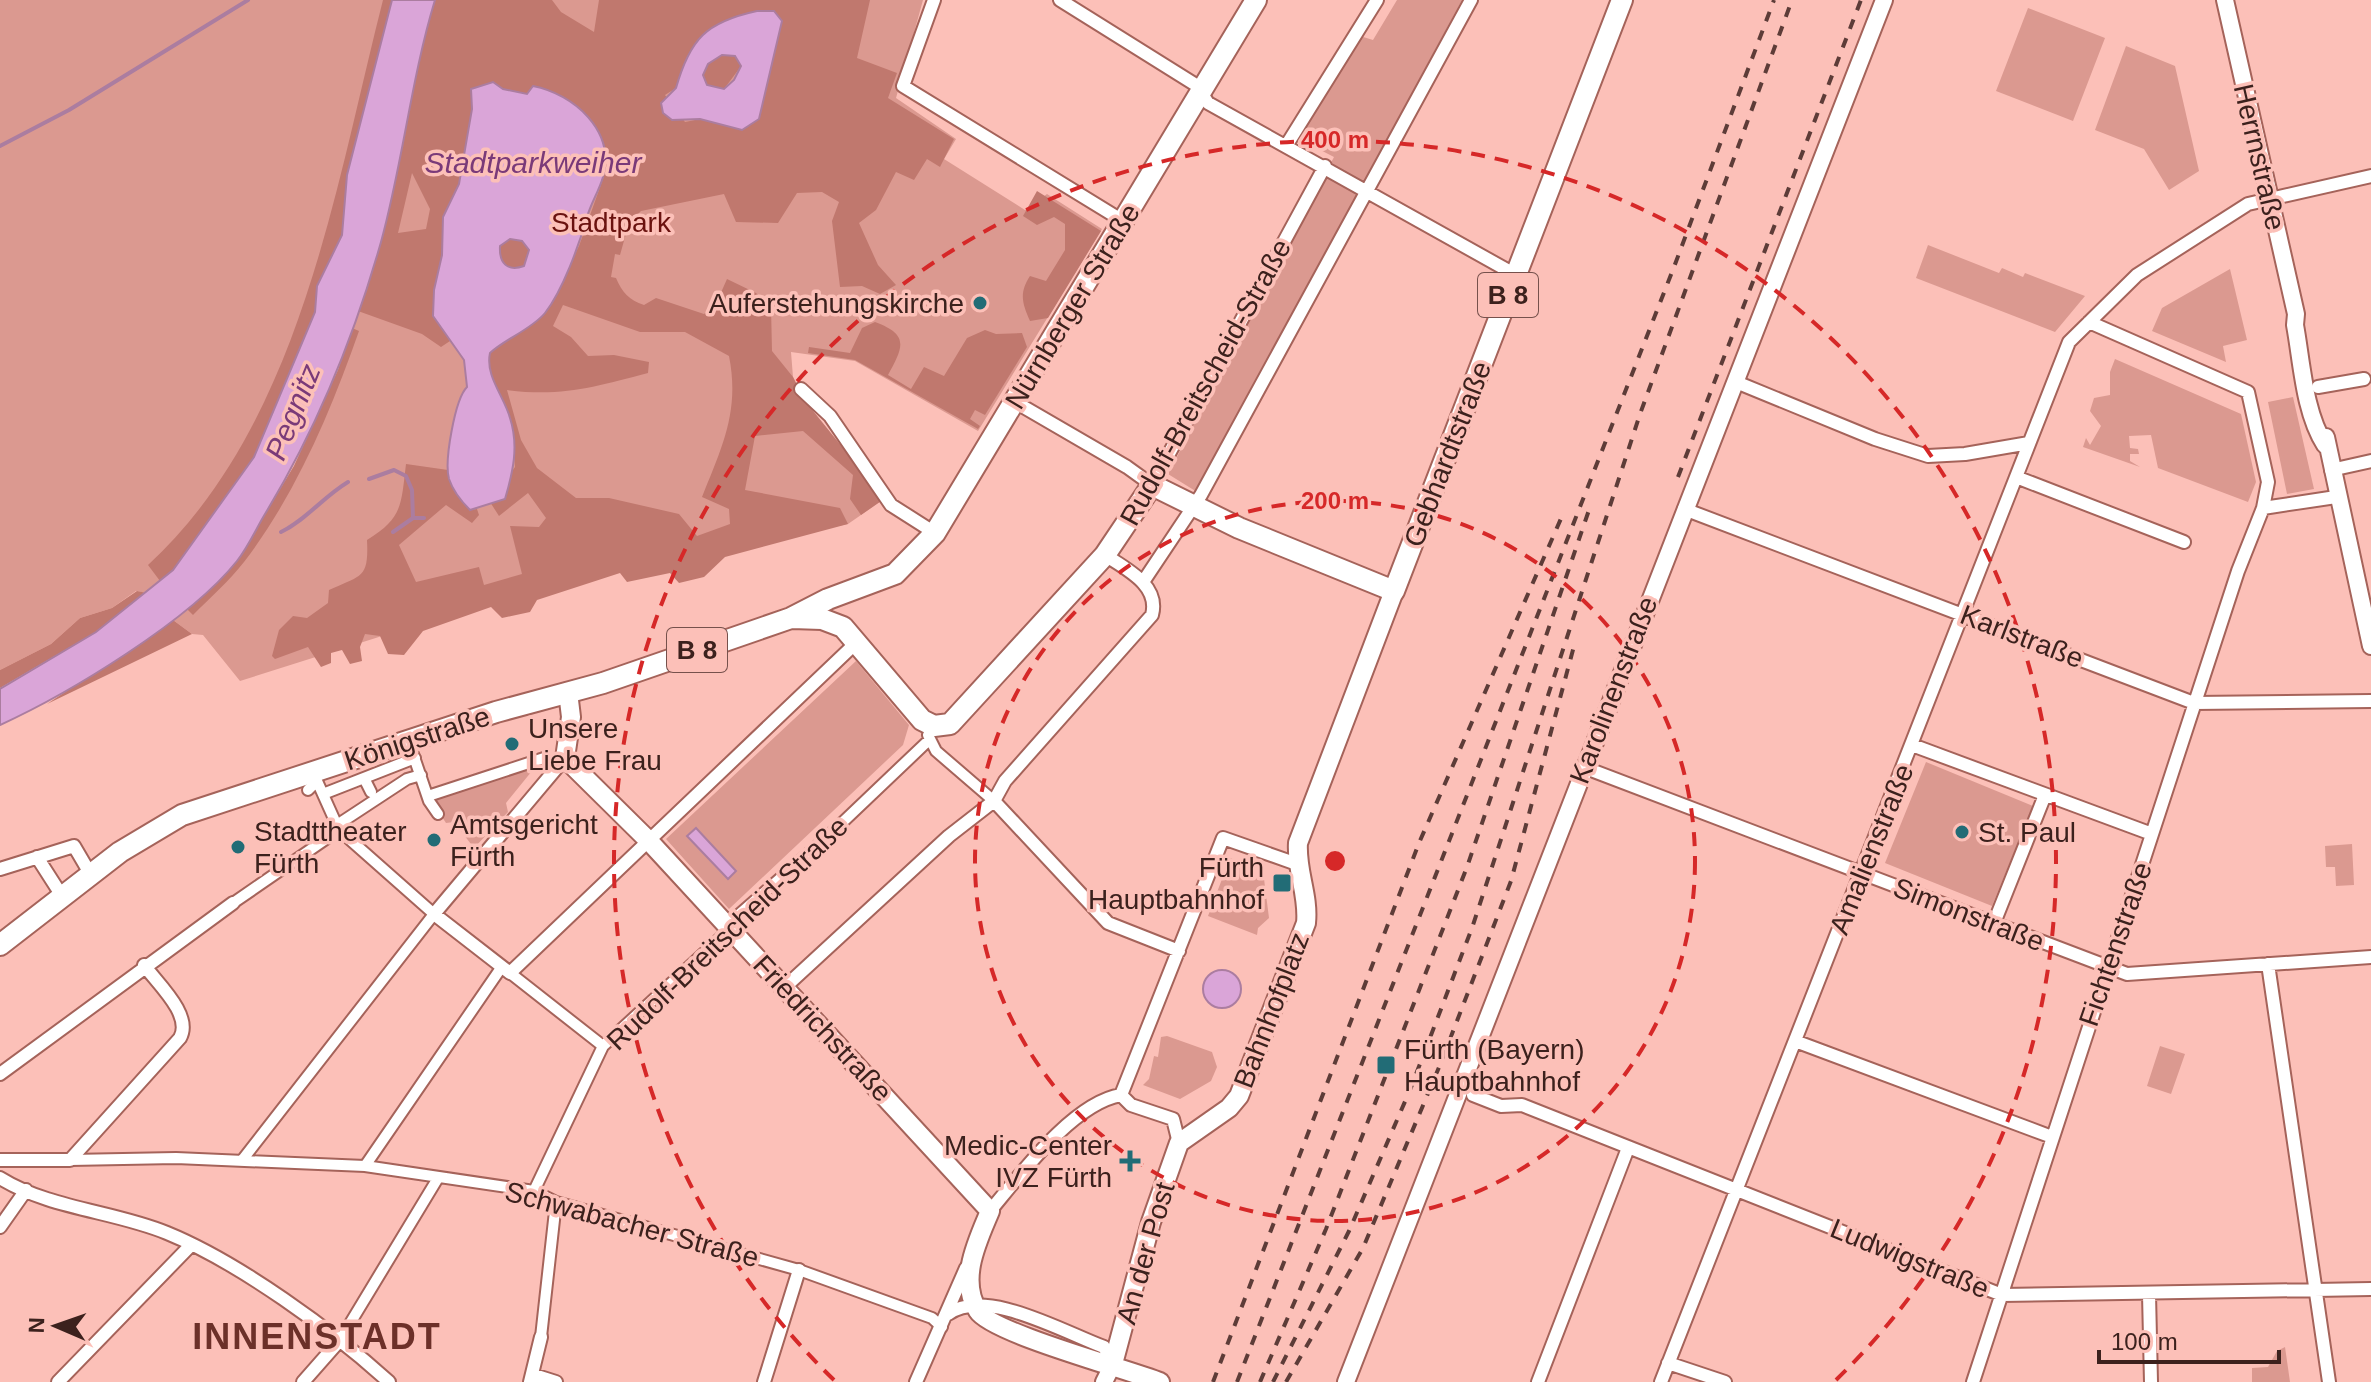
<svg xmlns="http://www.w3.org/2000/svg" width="2371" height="1382" font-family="Arial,sans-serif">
	<rect width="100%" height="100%" fill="#fcc0b8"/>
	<path fill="#db9990" d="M0 0H387L337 236 273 399 173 570 147 593 136 591 112 608 80 618 51 644 0 670Z
		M435 0H923L896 98 956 139 944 159 1025 210 1047 194 1102 229 978 431 855 361 791 352 793 377 805 401 884 499 848 524 537 587 240 681 203 635 192 634 173 620 237 561 294 466 338 370 381 241Z
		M1397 0H1462L1197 492 1168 474 1334 157 1297 138 1360 36 1373 40Z
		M2028 8 2105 38 2073 121 1996 91Z
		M2126 46 2175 66 2199 171 2169 190 2144 149 2095 130Z
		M1928 245 1999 273 2002 268 2023 277 2025 273 2085 296 2055 332 1916 278Z
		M2230 269 2247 340 2223 346 2226 362 2152 331 2162 308Z
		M2115 359 2241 414 2256 482 2248 502 2158 468 2151 435 2129 436 2130 448 2138 449 2139 454H2130V461L2140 467 2083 447 2086 438 2090 445 2101 426 2090 411 2094 398 2110 395V372Z
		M2293 397 2314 489 2287 494 2268 402Z
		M856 661 909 725 903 745 729 909 666 839Z
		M1926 762 2033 806 1992 906 1885 863Z
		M536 766 506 803 508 812 474 848 454 822 446 823 431 800Z
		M2352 844 2354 885 2336 886 2335 867H2326L2325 846Z
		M1230 858 1263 871 1269 918 1258 928 1257 935 1208 916Z
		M1167 1036 1212 1052 1217 1067 1211 1081 1180 1099 1143 1085 1149 1079 1154 1056 1158 1057 1161 1037Z
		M2160 1046 2185 1054 2171 1094 2147 1086Z
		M2285 1347 2290 1382H2252V1368L2268 1367 2277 1351Z"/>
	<path fill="#c0786e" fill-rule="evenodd" d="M383 0H392L347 175 342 235 317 286 315 312 254 457 173 570 160 581 148 565C300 425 334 192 383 0Z
		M435 0H552L561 12 594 32 599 0H870L857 58 897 73 888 98 954 139 940 167 927 159 914 180 896 172 876 210 859 223 878 265 896 285 880 294 862 286 840 287 832 221 839 202 822 192 797 193 778 223 736 222 724 194 641 211 629 223 620 255 615 254 611 277 616 278C622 292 629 300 644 305L656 298 704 314 715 306 727 279 756 293 771 307 772 351 793 377 805 401 884 499 861 515 850 499 853 475 803 431 755 436 745 490 840 508 848 524 725 557 704 577 679 583 670 573 627 582 620 573 537 600 530 612 502 618 491 607 423 631 404 655 388 654 380 636 365 634 360 647 362 661 350 664 342 650 331 653V663L321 667 308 647 275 659 272 656 279 630 293 616 307 618 328 603 329 590C361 575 369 579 367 540 403 518 401 505 406 464L448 470 454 489 470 510 477 509 479 515 472 523 446 505 399 545 416 582 479 567 484 585 522 574 510 526 539 527 546 518 528 493 499 516 490 502 515 467 511 420 487 366 490 353 544 314 579 246 604 176 527 94 503 89 493 82 471 89 472 109 459 184 443 217 442 255 434 290 433 316 450 341 441 347 422 334 358 311 381 241 422 41ZM757 11H774L782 20 759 119 741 130 700 119 685 122 665 95 676 88C692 32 706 33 757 11ZM412 173 430 209 426 229 398 233ZM563 305 640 332H685L729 356C740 411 722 447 702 497L729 509 730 524 697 536 679 514 609 498H576L537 468 521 440 507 390C562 397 595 387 648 373L649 362 614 355 588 356 571 337 553 326Z
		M722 55 735 56 742 65 724 89 707 85 703 75 708 64Z
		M1037 191 1101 231 1048 318 1030 321C1022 303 1019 293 1030 276L1046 281 1065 250V224L1054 217 1037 225 1023 216Z
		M499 254a15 15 0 1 1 30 0a15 15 0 1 1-30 0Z
		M875 322C910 335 903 347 888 375L911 389 924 367 944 376 967 338 985 330 996 334 1022 333 1027 347 985 415 975 410 970 419 980 426 978 429 855 360 808 353 809 347 850 353 862 328Z
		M352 328 359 331C331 411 296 494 244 562 229 581 210 598 193 615L186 608 237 561 294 466 338 370Z
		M137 591 147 593 96 632 0 688V670L51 644 80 618 112 608Z
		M173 620 192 634 47 704Z"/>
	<path fill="#daa5d8" stroke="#ab7da0" stroke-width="2" fill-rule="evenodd" d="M392 0H435C411 79 403 162 381 242 354 337 316 430 265 514 256 529 248 547 237 561 189 621 70 693 0 725V689L96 632 173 570 254 457 315 312 317 286 342 235 347 175Z
		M757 11H774L782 21 759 119 742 130 700 119 672 120 663 113 661 103 676 88C690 39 706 22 757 11ZM722 55 735 56 741 66 734 80 724 89 707 85 703 75 708 64Z
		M493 82 503 89 527 94 533 86C574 94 616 131 603 177 599 191 591 203 587 217 579 245 563 290 545 313 532 329 505 339 490 353 485 376 504 396 510 418 519 446 513 472 505 499L470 510C461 501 453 491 449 479 444 461 455 399 467 387L464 360 433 316 434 290 442 255 443 217 459 184 472 109 471 89ZM510 239 522 241 529 250 524 266C507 272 499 263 500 246Z
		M696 828 736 871 728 879 687 836Z
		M1203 989a19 19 0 1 1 38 0a19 19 0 1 1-38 0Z"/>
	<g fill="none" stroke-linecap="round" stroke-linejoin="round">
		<path stroke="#ab7da0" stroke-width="4" d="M0 146 69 110 248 0
			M369 479 394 470 406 476 412 490 413 518H424
			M281 532C306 520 323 497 348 482
			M393 532 413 518"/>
		<defs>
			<path id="pedestrian" d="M928 735 936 751 994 801
				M413 754 429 801 438 814
				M366 782 371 792
				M323 794 415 758
				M428 796 544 758
				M337 825 407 779 421 775
				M233 903 339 830
				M510 973 603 1046
				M243 1159 434 914 339 830 317 781 308 790
				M70 1160 176 1158 365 1166 534 1191 556 1202 799 1270 932 1318 942 1327
				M365 1166 501 968
				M534 1191 603 1046 730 929 735 918 825 839 929 740
				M541 1337 556 1202
				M340 1340 438 1178"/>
			<path id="minor" d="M934 0 903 86 1123 221
				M1060 0 1196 85 1208 103 1516 275
				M1286 146 1377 0
				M1736 382 1875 439 1928 456 1965 454 2029 443
				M2318 387 2364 379
				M801 389 830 416 891 505 935 533
				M1015 402 1127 467 1152 485 1325 166
				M2331 470 2371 461
				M2016 477 2184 542
				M2263 508 2336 497
				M1684 509 2194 703 2371 701
				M1143 582 1201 495 1471 0
				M1912 745 2152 834
				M565 758 434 914 510 973 858 641
				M1583 767 2127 974 2371 957
				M994 801 1005 781 1152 615C1160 585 1126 569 1105 555
				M994 801 1108 923 1179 951
				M37 857 62 896
				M0 869 74 846 91 875
				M1994 923 2045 795
				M2268 964 2329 1382
				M785 987 949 836 994 801
				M1795 1041 2052 1137
				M0 1074 233 903
				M1121 1095 1223 838 1297 864
				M1121 1095 1131 1105 1173 1119 1179 1143
				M1473 1095 1501 1106 1522 1105 2002 1295 2371 1289
				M0 1160H70L180 1038C193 1015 157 983 144 965
				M0 1178C50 1209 114 1211 167 1233 238 1262 332 1330 389 1382
				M990 1211C1021 1174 1073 1103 1121 1095
				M0 1227 26 1190
				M2149 1294 2151 1382
				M948 1314C986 1287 1063 1332 1104 1347L1113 1364
				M1668 1363 1725 1382
				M534 1375 556 1382
				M58 1382 191 1245
				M303 1382 340 1340
				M530 1382 541 1337
				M764 1382 799 1270
				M916 1382 966 1268
				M1538 1382 1628 1148
				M1661 1382 2069 342 2137 275 2248 204 2371 176
				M1973 1382 2238 571 2263 508 2268 482 2248 392 2089 322"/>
			<path id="tertiary" d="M2225 0 2296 314 2295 325C2302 363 2304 412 2325 445
				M2326 437 2371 646
				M1104 1382 1113 1364
				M1346 1382 1884 0"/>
			<path id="secondary" d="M568 692 571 717 565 758 649 841 990 1211C978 1240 958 1279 978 1311 992 1333 1127 1369 1160 1382
				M1113 1364 1151 1222 1179 1143 1229 1108 1239 1096 1306 923C1309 895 1296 871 1298 843L1394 591"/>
			<path id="primary" d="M792 618 822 619 843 627 922 720 934 726 950 724 1105 555 1152 485 1239 528 1394 591 1622 0
				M0 945 120 852 182 815 496 712 603 683 791 618 828 599 895 574 935 533 1256 0"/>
		</defs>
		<use href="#pedestrian" stroke="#a5635a" stroke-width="14"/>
		<use href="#minor" stroke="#a5635a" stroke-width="16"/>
		<use href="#tertiary" stroke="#a5635a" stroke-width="20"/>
		<use href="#secondary" stroke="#a5635a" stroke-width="22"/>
		<use href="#primary" stroke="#a5635a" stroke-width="24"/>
		<use href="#pedestrian" stroke="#fff" stroke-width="10"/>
		<use href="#minor" stroke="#fff" stroke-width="12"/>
		<use href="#tertiary" stroke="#fff" stroke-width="16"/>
		<use href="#secondary" stroke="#fff" stroke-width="18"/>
		<use href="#primary" stroke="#fff" stroke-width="20"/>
		<path stroke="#5d3c38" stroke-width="4" stroke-dasharray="10 10" stroke-linecap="butt" d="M1678 477 1861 0
			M1213 1382 1419 843 1563 514
			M1237 1382 1674 267 1774 0
			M1260 1382 1326 1229 1467 867 1589 510
			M1273 1382 1349 1231 1410 1090 1472 928 1640 414 1792 0
			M1286 1382 1363 1248 1440 1065 1511 881 1574 646"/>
	</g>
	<g fill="none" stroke="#d62828" stroke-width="4" stroke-dasharray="14 10">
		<circle cx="1335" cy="861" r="360"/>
		<path d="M834 1380A721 721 0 1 1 1836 1380"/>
	</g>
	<g fill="#226c76" stroke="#fcc0b8" stroke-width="3">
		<circle cx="980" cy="303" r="8"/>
		<circle cx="512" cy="744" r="8"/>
		<circle cx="1962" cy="832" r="8"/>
		<circle cx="434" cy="840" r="8"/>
		<circle cx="238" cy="847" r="8"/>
		<rect x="1272" y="873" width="20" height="20" rx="4"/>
		<rect x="1376" y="1055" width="20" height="20" rx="4"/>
		<path d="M1126 1149h8v8h8v8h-8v8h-8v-8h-8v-8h8z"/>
	</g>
	<g text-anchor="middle" stroke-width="7" stroke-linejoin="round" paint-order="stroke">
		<g fill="#fcc0b8" stroke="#76514c" stroke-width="2">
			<rect x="1478" y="273" width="60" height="44" rx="6"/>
			<rect x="667" y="628" width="60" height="44" rx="6"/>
		</g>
		<g font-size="26" font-weight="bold" fill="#3c211d">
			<text x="1508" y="304">B 8</text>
			<text x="697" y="659">B 8</text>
		</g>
		<g font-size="28" fill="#3c211d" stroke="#fcc0b8">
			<text transform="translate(2260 157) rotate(77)" y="10">Herrnstraße</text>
			<text transform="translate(1072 306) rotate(-59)" y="10">Nürnberger Straße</text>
			<text transform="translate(1205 382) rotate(-61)" y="10">Rudolf-Breitscheid-Straße</text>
			<text transform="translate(1447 454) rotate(-69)" y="10">Gebhardtstraße</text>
			<text transform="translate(2022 636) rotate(21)" y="10">Karlstraße</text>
			<text transform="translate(1613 690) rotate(-69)" y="10">Karolinenstraße</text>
			<text transform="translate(417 738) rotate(-18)" y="10">Königstraße</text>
			<text transform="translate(1871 849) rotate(-68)" y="10">Amalienstraße</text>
			<text transform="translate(1969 914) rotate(21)" y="10">Simonstraße</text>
			<text transform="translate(727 933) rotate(-44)" y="10">Rudolf-Breitscheid-Straße</text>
			<text transform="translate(2115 944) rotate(-71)" y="10">Fichtenstraße</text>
			<text transform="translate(1271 1010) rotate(-69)" y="10">Bahnhofplatz</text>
			<text transform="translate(823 1028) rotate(47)" y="10">Friedrichstraße</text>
			<text transform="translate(632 1224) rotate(15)" y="10">Schwabacher Straße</text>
			<text transform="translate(1145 1253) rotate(-74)" y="10">An der Post</text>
			<text transform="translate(1910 1258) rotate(22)" y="10">Ludwigstraße</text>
		</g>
		<g font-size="28" fill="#6a120f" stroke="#fcc0b8">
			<text x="611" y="232">Stadtpark</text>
		</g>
		<g font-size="28" fill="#3c211d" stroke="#fcc0b8" text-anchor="start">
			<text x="964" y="313" text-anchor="end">Auferstehungskirche</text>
			<text x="528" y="738">Unsere<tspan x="528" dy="32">Liebe Frau</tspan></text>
			<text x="450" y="834">Amtsgericht<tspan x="450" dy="32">Fürth</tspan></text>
			<text x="254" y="841">Stadttheater<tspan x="254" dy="32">Fürth</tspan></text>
			<text x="1978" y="842">St. Paul</text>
			<text x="1264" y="877" text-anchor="end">Fürth<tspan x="1264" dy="32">Hauptbahnhof</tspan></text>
			<text x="1404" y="1059">Fürth (Bayern)<tspan x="1404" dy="32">Hauptbahnhof</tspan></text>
			<text x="1112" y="1155" text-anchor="end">Medic-Center<tspan x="1112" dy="32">IVZ Fürth</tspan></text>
		</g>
		<g font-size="30" font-style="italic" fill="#7a3a79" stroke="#fcc0b8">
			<text x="533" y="173">Stadtparkweiher</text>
			<text transform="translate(293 412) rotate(-68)" y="10">Pegnitz</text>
		</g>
		<g font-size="36" font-weight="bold" letter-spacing="2" fill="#6c3029" stroke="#fcc0b8">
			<text x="317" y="1349">INNENSTADT</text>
		</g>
	</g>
	<circle cx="1335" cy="861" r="12" fill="#d62828" stroke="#fcc0b8" stroke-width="4"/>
	<g font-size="24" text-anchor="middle" font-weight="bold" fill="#d62828" stroke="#fcc0b8" stroke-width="7" stroke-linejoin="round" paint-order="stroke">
		<text x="1335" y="148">400 m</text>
		<text x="1335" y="509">200 m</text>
	</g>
	<g transform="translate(56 1326) rotate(272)" stroke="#fcc0b8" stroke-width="6" paint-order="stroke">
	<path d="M0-6L14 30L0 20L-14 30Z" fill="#3c211d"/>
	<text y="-12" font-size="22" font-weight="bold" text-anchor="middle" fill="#3c211d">N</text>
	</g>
	<path d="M2099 1350v12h180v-12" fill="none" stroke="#3c211d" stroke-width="4"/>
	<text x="2111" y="1350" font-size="24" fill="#3c211d" stroke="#fcc0b8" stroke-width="6" paint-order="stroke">100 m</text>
</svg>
